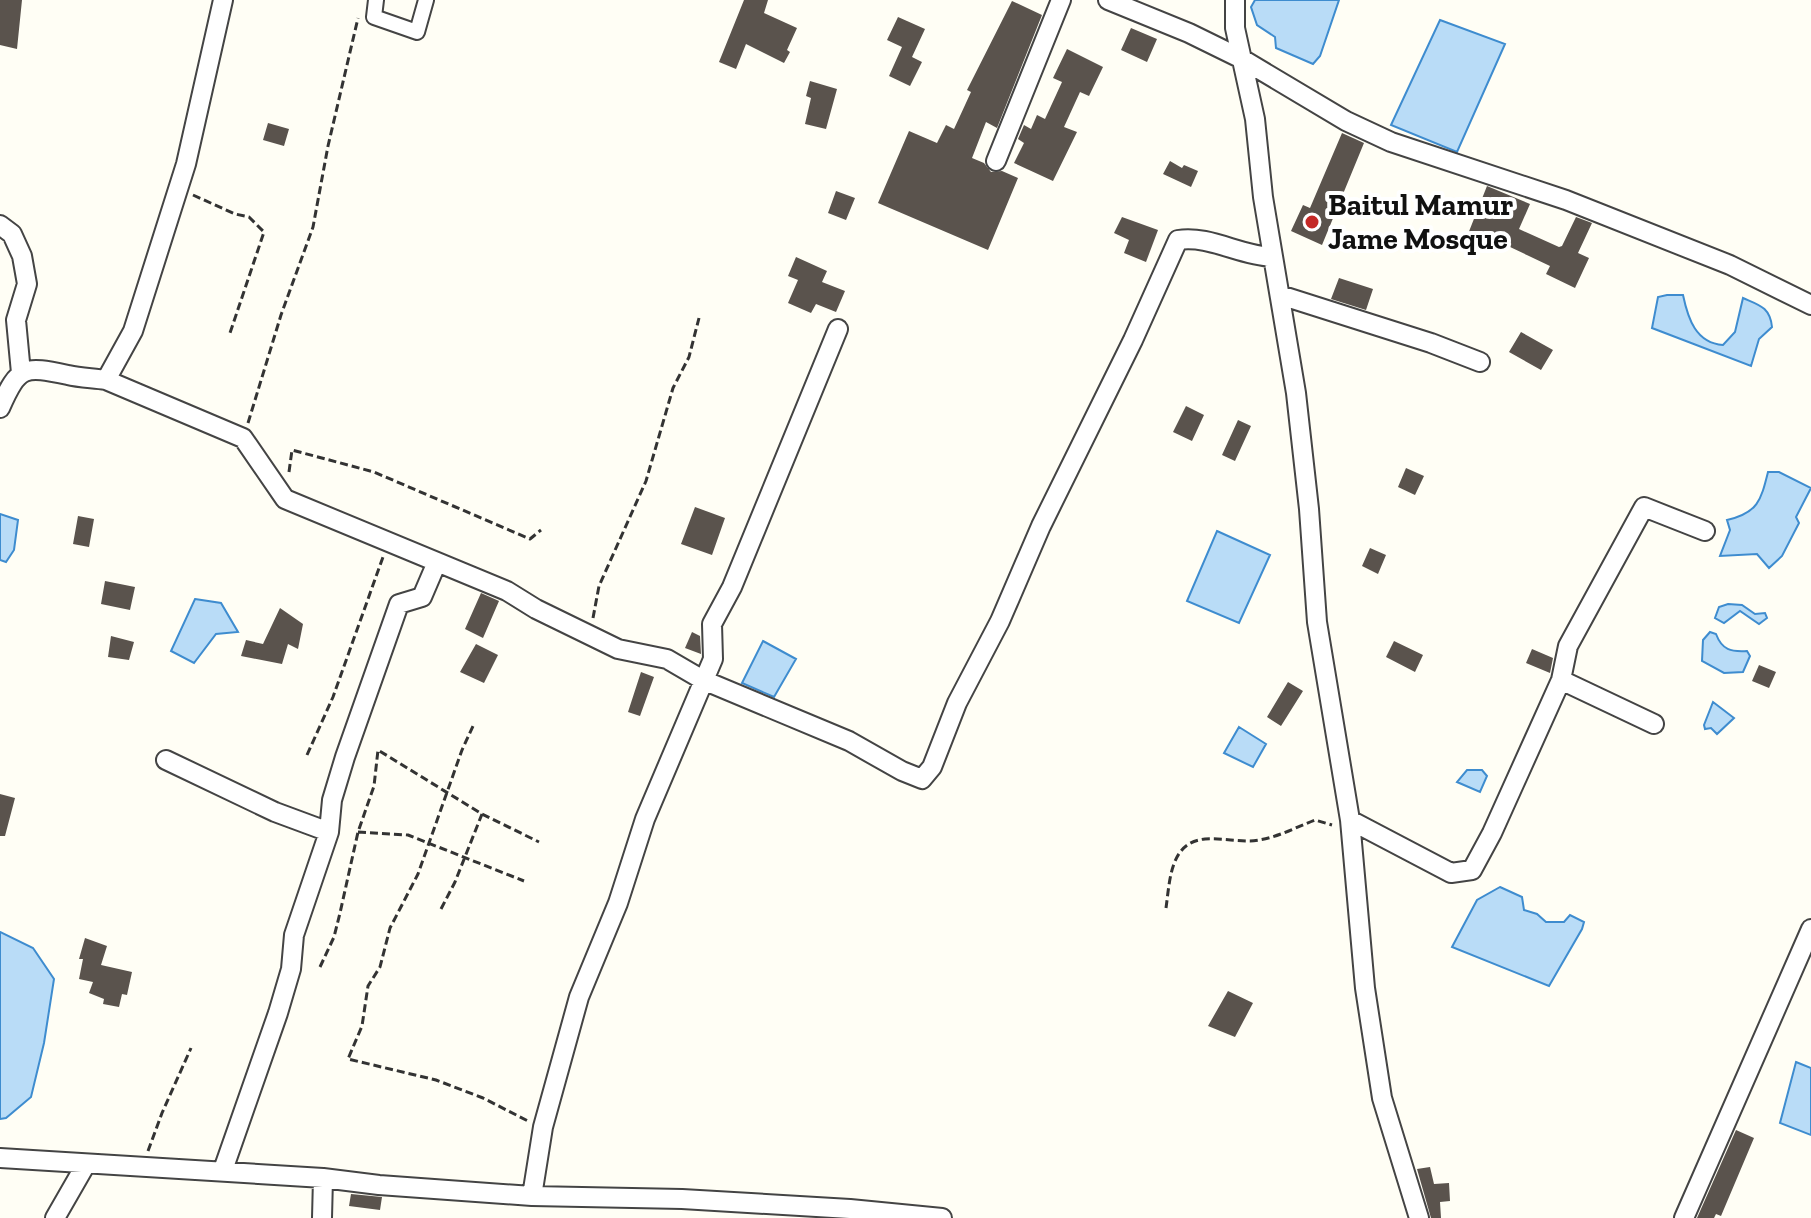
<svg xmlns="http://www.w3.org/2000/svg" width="1811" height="1218" font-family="'Zilla Slab',serif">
	<rect width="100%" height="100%" fill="#fffef5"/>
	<path fill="#b9dcf7" stroke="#3e8ccf" stroke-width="2" d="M1255 0H1339L1320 56 1313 64 1276 48 1275 37 1257 25 1251 7Z
		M1440 20 1505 44 1457 152 1391 125Z
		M1667 295H1683C1688 319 1696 343 1723 345L1735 332 1743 298C1759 305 1770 307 1772 327L1759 339 1751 366 1652 328 1658 297Z
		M1768 472H1779L1811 488 1796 517 1799 523 1782 556 1769 568 1757 554 1720 556 1730 530 1727 520C1758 513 1761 500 1768 472Z
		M0 514 18 520 14 550 6 562 0 560Z
		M1217 531 1270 555 1239 623 1187 601Z
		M195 599 221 603 238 632 216 634 194 663 171 651Z
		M1728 604 1742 605 1755 614 1765 613 1767 618 1759 624 1740 611 1724 623 1715 618 1719 607Z
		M1710 632 1716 634C1722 650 1731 652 1747 651L1750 656 1743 672 1724 673 1702 661 1703 640Z
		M763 641 796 659 774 697 742 683Z
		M1713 702 1734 718 1717 734 1711 728 1705 729 1704 725Z
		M1239 727 1266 744 1253 767 1224 753Z
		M1467 770H1482L1487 776 1480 792 1457 782Z
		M1500 887 1522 897 1524 910 1537 914 1546 922H1564L1570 915 1584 922 1582 929 1549 986 1452 947 1477 900Z
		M0 932 33 948 54 979 44 1043 31 1097 6 1118 0 1119Z
		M1796 1062 1811 1068V1135L1780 1123Z"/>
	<path fill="#5a534d" d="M0 0H22L17 49 0 45Z
		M744 0H768L764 13 797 28 787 50 790 52 784 63 746 44 736 69 719 62Z
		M1012 1 1042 15 997 128 986 122 972 158 984 163 991 172 1002 171 1018 178 988 250 878 203 909 131 937 143 946 125 954 129 971 92 967 90Z
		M898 17 925 29 912 57 922 62 910 86 889 76 902 47 887 40Z
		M1131 28 1157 39 1147 62 1121 50Z
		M1067 49 1103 67 1089 96 1080 92 1064 127 1077 132 1053 181 1014 163 1024 143 1018 139 1024 125 1031 129 1037 115 1045 119 1062 82 1053 78Z
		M810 81 837 89 826 129 805 124 811 98 806 96Z
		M268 123 289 129 284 146 263 140Z
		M1342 133 1364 143 1322 245 1291 231 1303 205 1310 208Z
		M1170 161 1182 168 1184 165 1198 171 1191 187 1163 174Z
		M1487 186 1530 204 1519 229 1559 247 1562 246 1576 217 1592 223 1578 253 1589 258 1575 288 1546 274 1550 266 1491 238 1487 248 1466 239Z
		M836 191 855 198 846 220 828 213Z
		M1122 217 1158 230 1146 262 1124 253 1129 240 1114 233Z
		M796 257 827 271 822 282 845 291 836 312 816 304 811 313 788 303 798 280 788 276Z
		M1339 278 1373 289 1366 310 1331 299Z
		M1521 332 1553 350 1541 370 1509 352Z
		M1186 406 1204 415 1192 441 1173 432Z
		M1238 420 1251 426 1235 461 1222 455Z
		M1406 468 1424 476 1415 495 1398 487Z
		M695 507 725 518 712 555 681 544Z
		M78 516 94 519 89 547 73 544Z
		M1370 548 1386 555 1378 574 1362 566Z
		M105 581 135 587 130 610 101 604Z
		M481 593 499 601 483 638 465 629Z
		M280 608 303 624 298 649 288 644 282 664 241 656 246 640 263 644Z
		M692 632 700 636 701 654 685 648Z
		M111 636 134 642 129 660 108 657Z
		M1394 641 1423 655 1415 672 1386 657Z
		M476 644 498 655 484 683 460 672Z
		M1532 649 1553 658 1550 673 1526 663Z
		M1759 665 1776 672 1769 688 1752 681Z
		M641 672 654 677 640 716 628 712Z
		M1288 682 1303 691 1281 726 1267 717Z
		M0 794 15 798 5 836H0Z
		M85 938 107 946 101 965 132 972 127 995 122 994 119 1007 103 1004 104 999 89 993 93 982 79 979 83 959H79Z
		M1228 991 1253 1003 1235 1037 1208 1026Z
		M1736 1130 1754 1138 1721 1216 1716 1214 1714 1218H1697Z
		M1430 1167 1434 1184 1449 1183 1450 1201 1440 1202 1441 1218H1431L1417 1169Z
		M351 1194 382 1197 380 1210 349 1206Z"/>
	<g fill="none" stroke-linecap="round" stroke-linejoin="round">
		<defs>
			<path id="pedestrian" d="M376 0 374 17 417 32 426 0"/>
			<path id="minor" d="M1108 0 1189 33 1242 59 1346 121 1391 142 1566 200 1730 265 1811 305
				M1235 0V28L1255 119 1263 197 1296 393 1309 509 1317 622 1350 820 1365 988 1382 1098 1419 1218
				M996 161 1061 0
				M0 225 12 234 22 256 27 284 16 320 21 373
				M1280 295 1431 343 1480 362
				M106 380 243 438 285 499 507 591 536 609 618 649 667 659 703 680 849 741 902 771 922 779 932 767 957 703 1000 621 1041 526 1133 340 1178 240C1210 235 1240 256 1273 257
				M0 408C19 365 24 366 68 375 80 378 93 378 106 380L133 331 186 164 223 0
				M1561 680 1654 724
				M166 760 275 812 329 832
				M1350 820 1451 873 1472 870 1492 833 1561 680 1568 646 1644 507 1705 531
				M0 1158 323 1178 379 1185 532 1196 682 1199 850 1209 942 1218
				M223 1170 278 1013 291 969 294 935 329 832 332 800 345 757 399 604 422 597 437 562
				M532 1196 543 1127 579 997 618 903 645 819 713 659 712 624 732 587 838 329
				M55 1218 86 1164
				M322 1218 323 1178
				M1684 1218 1811 929"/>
		</defs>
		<use href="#pedestrian" stroke="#444" stroke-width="18"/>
		<use href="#minor" stroke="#444" stroke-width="22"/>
		<path stroke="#333" stroke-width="3" stroke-dasharray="8 4" stroke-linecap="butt" d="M193 195 235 214 249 217 264 232 230 333
			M248 423 281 315 313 227 328 146 358 18
			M289 472 292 450 374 472 530 539 541 530
			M593 618 599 586 646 481 673 388 689 357 699 318
			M473 726 462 750 418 874 390 928 380 967 368 986 362 1026 348 1059 436 1080 483 1098 528 1121
			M307 755 333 697 383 557
			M358 832 408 835 524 881
			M1166 908C1170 880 1170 842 1205 839 1220 838 1235 841 1250 841 1273 840 1294 828 1315 820L1332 825
			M441 909 455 882 482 814
			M320 967 334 937 340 913 358 832 374 786 378 750 482 814 539 842
			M148 1151 162 1113 191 1048"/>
		<use href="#pedestrian" stroke="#fff" stroke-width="14"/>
		<use href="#minor" stroke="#fff" stroke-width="18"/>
	</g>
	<circle fill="#c42826" stroke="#fff" stroke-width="3" cx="1312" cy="222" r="8"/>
	<g text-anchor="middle" stroke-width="8" stroke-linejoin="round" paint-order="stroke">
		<g font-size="30" font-weight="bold" fill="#111" stroke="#fff" text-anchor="start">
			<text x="1328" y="215">Baitul Mamur<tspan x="1328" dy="34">Jame Mosque</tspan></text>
		</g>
	</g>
</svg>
